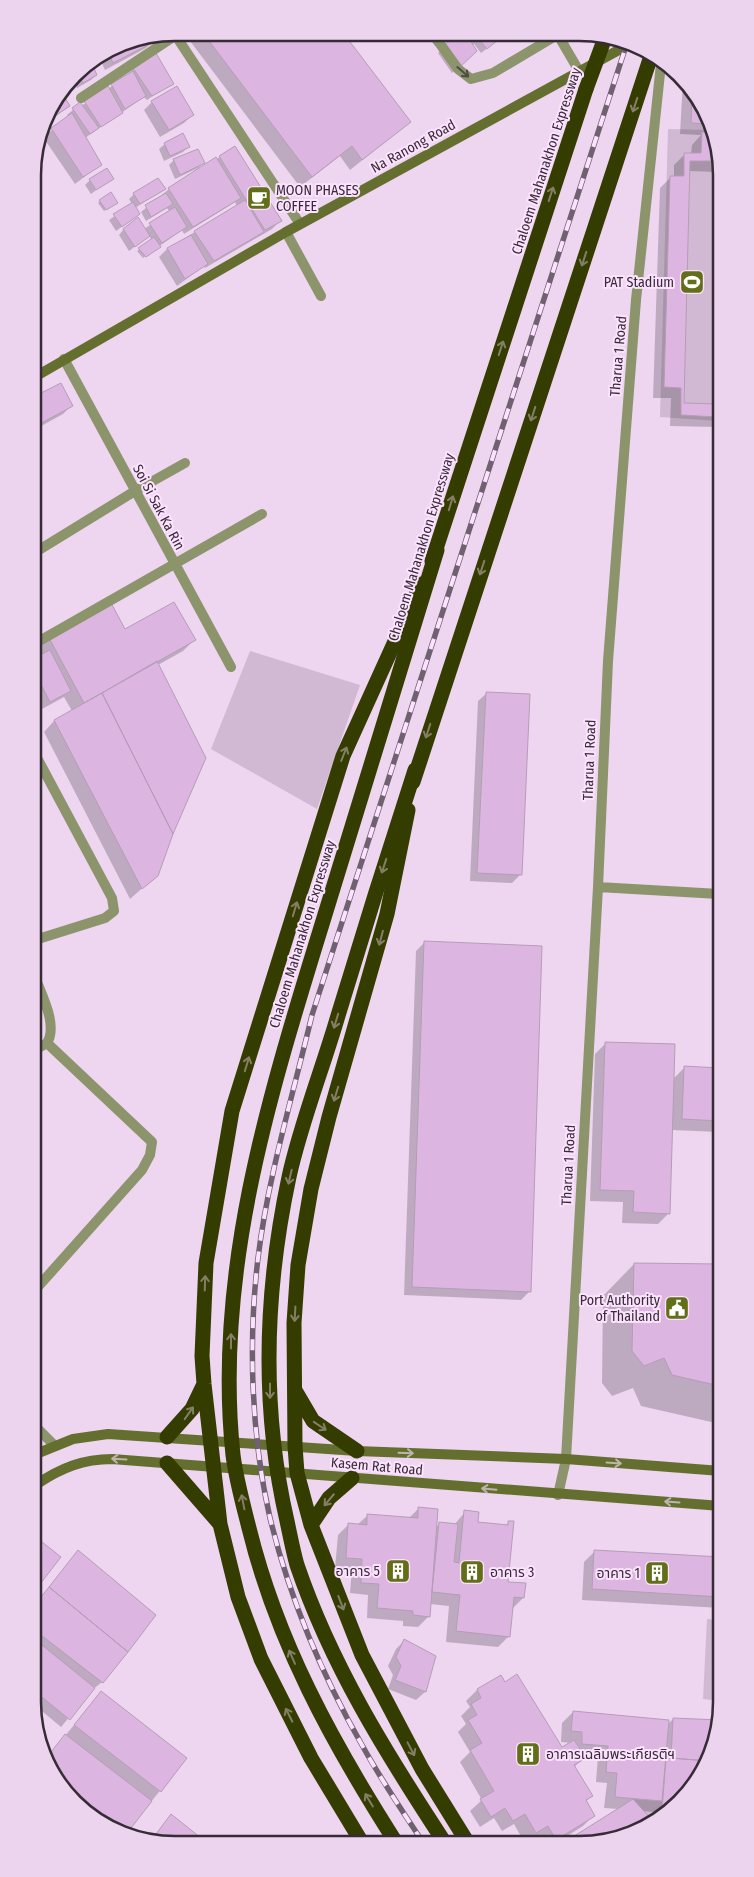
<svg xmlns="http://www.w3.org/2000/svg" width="754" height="1877" font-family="'Fira Sans Condensed','Noto Sans Thai',sans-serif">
	<rect width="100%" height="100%" fill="#eed5f0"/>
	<path fill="#d1b9d3" d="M668 129 711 130 717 139 718 421 660 417Z
		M250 651 360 685 317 809 211 749Z
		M707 1619 721 1620V1701L703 1699Z
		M633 1799 662 1801V1811L650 1818Z"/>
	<path fill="#0003" d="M184 33 343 34 410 122 350 170 340 156 300 187Z
		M426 34H453L435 46Z
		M470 34 505 35 481 53 474 44 472 45 475 51 452 73 438 53 443 48Z
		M153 37 154 40 146 48 105 70 99 57 121 43Z
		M90 63 96 75 91 80 77 88 75 84 61 94 81 68Z
		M134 69 172 83 147 100 144 97 85 138 100 165 75 184 43 137 69 117 67 115 80 104 81 106 108 89Z
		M683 80 717 139V172L689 171 683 404 717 405 718 427 670 426 671 398H653L660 188 671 177H674V165L685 154H691L692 145 701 135 680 134Z
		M61 94 69 106 44 126 47 113Z
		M152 102 192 115 184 123 160 137 144 110Z
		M165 144 188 147 183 152 164 161 159 149Z
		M220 157 280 221 272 229 205 268 204 266 177 286 159 257 167 249 237 206 235 202 184 234 182 230 143 258 137 251 152 240 149 236 129 251 119 235 124 229H144L170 212 167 208 146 221 141 212 169 189Z
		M174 160 203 163 198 168 175 179 169 165Z
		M112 178 91 194 85 185 90 180Z
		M164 189 135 208 139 214 116 231 109 220 132 204 129 199 134 194Z
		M100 201 114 205 104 211 98 203Z
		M33 398 71 406 63 414 34 430Z
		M125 631 194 640 183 651 158 665 172 834 157 875 130 899 44 732 54 721 72 711 64 697 42 709 34 695V660L42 656 38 648 49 637Z
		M487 693 520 875 512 883 470 881 478 701Z
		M424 943 529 1292 521 1300 404 1295 416 951Z
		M606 1043 673 1079 685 1067 719 1069 720 1132 671 1130 669 1213 658 1224 622 1223 623 1202 590 1201 595 1054Z
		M720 1178V1217H718Z
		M634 1264 720 1265V1424L641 1406 633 1388 612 1396 602 1383 603 1296Z
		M419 1508 436 1527 439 1524 454 1525 465 1512 477 1523 505 1526 509 1522 507 1583 523 1598 512 1609 509 1636 498 1647 446 1642 449 1606 430 1604 429 1616 418 1627 403 1626V1621L367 1618 368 1595 350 1593 352 1569 335 1568 338 1535 349 1524 357 1525 368 1515 409 1518Z
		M595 1551 721 1558V1608L582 1600 584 1562Z
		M78 1552 155 1615 102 1682 92 1690 61 1727 37 1707V1602Z
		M404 1641 435 1657 425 1692 416 1700 388 1689 393 1675 388 1666 396 1649Z
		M500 1676 562 1749 572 1743 561 1742 562 1723 573 1712 667 1725 673 1719 719 1721 711 1756 686 1796 652 1817 653 1812 642 1811 648 1819 615 1840 619 1809 604 1808 607 1783 596 1782 598 1756 582 1755 584 1758 574 1767 592 1796 585 1802 594 1815 583 1826 561 1840H539L537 1836 529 1840H523L514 1824 502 1831 494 1818 480 1827 470 1811 482 1800 460 1762 470 1752 458 1732 466 1724 461 1716 470 1707 466 1701 477 1690Z
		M101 1693 186 1758 127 1832 81 1809 48 1756Z"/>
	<path fill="#dcb6e0" stroke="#b59cb7" d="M203 33 344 34 411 122 362 160 352 146 312 177Z
		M458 34H466L477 51 458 69 442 47Z
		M475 34 504 35 487 49Z
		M154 37 156 41 113 63 108 52 121 43Z
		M156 53 174 84 152 96 133 68Z
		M91 62 97 75 83 83 77 73Z
		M133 71 146 96 125 109 111 84Z
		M75 76 79 83 64 91Z
		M108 86 123 113 101 127 84 101Z
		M177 86 194 115 169 130 151 101Z
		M62 93 70 106 44 123 47 113Z
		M692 96 708 124 691 123Z
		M80 102 99 128 90 134 72 108Z
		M72 113 102 165 83 177 51 128Z
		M702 132 713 133 717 139V161H690L684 403 717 404V417L681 415V388L664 387 670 176H684V153H701Z
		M183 133 190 147 170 156 164 143Z
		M235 146 282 221 265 230 219 156Z
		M198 149 205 163 180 175 173 159Z
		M216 157 241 198 193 227 168 188Z
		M107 168 114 179 96 190 89 179Z
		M158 178 166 189 140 204 133 193Z
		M111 192 118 203 106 210 99 200Z
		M166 193 173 204 151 217 145 205Z
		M245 200 264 232 214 261 194 231Z
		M133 202 140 214 122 227 113 214Z
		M175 207 187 227 162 243 149 223Z
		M138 217 150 236 135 247 123 229Z
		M191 235 208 264 185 279 167 248Z
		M154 237 161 247 146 257 138 248Z
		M61 383 73 406 34 427 33 397Z
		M110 601 125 629 174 602 196 640 84 703 48 636Z
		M50 650 71 691 50 702 34 671V658Z
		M157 661 206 758 173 834 102 693Z
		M486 692 530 694 522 875 477 873Z
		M102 693 173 834 158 876 142 889 54 720Z
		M424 941 542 946 531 1292 412 1287Z
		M605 1042 675 1044 670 1214 633 1212 634 1191 600 1190Z
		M684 1066 719 1068 720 1121 682 1119Z
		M634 1263 720 1264V1386L672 1375 664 1358 644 1366 632 1351Z
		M418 1507 438 1509 430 1617 413 1615V1611L377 1608 379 1584 361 1583 362 1559 346 1558 348 1523 367 1525V1514L418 1518Z
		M464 1510 479 1512 478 1522 508 1525V1521H514L508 1582 526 1583 524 1598 514 1597 510 1637 456 1631 460 1595 432 1592 439 1522 458 1524 454 1562 459 1563Z
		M37 1538 61 1557 37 1588Z
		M78 1550 156 1615 128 1652 49 1587Z
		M594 1550 721 1557V1597L592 1589Z
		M49 1587 128 1652 103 1683 37 1632V1602Z
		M404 1639 436 1656 426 1692 395 1680 401 1666 396 1657Z
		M37 1641 95 1688 70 1720 37 1693Z
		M517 1674 562 1747 574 1740 586 1758 574 1765 593 1796 586 1800 595 1816 556 1840 548 1826 536 1833 525 1814 513 1821 505 1808 491 1817 480 1799 494 1791 470 1750 482 1743 468 1720 477 1715 471 1704 481 1698 477 1689 501 1675 505 1682Z
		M101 1691 187 1758 161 1792 74 1725Z
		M573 1711 669 1720 662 1801 615 1797 617 1773 606 1772 608 1746 582 1744V1732L571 1731Z
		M673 1718 719 1720 708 1761 671 1758Z
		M65 1734 152 1801 128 1832 110 1823 71 1793 48 1756Z
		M671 1758 708 1761 686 1796 662 1810 666 1759Z
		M633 1799 650 1818 615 1840H568Z
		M171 1814 206 1842H150Z"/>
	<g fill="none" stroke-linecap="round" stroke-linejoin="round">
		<path stroke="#8b946b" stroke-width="10" d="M174 33 300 224
			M433 34 458 69 471 79 493 73 557 35
			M558 35 579 71
			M81 98 176 35
			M286 232 321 296
			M64 359 231 667
			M34 553 135 491 185 463
			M34 644 262 514
			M35 754 112 898 114 911 105 918 35 940
			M598 887 719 894
			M35 977C42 996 58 1025 47 1043L35 1050
			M36 1289 142 1170 150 1155 152 1142 47 1043
			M36 1427 54 1445
			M558 1495 566 1459 598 887 608 661 636 300 661 64"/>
		<path stroke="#646f2f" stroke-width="10" d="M33 378 286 232 626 46
			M36 1454 73 1439 108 1434 357 1451 566 1459 721 1471
			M37 1484C61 1468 83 1459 112 1459L721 1506"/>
		<path stroke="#343c00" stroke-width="15" d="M432 561 586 89
			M413 782 650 59
			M408 810 387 914 329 1117 311 1189 298 1265 294 1323 295 1446 297 1473 311 1525 362 1655 422 1769 466 1840
			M296 1392 313 1421 357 1451
			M167 1437 192 1409 204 1384
			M167 1463 220 1524
			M311 1525 329 1498 352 1478
			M361 1841 311 1758 261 1659 238 1597 220 1524 204 1384 202 1356 206 1263 232 1111 343 756 421 584"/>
		<defs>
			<path id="rail" d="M422 1841C401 1809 380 1778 362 1745 322 1675 289 1596 270 1518 251 1435 248 1342 258 1258 268 1176 293 1095 312 1015L626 46"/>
		</defs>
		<use href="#rail" stroke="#706171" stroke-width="5.5"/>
		<use href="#rail" stroke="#fce2fe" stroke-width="4" stroke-dasharray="11" stroke-linecap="butt"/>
		<path stroke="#343c00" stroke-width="15" d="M586 89 606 35
			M415 770C388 853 362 936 337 1019 322 1070 300 1126 289 1177 265 1290 261 1408 287 1521 290 1535 293 1551 297 1565 331 1665 386 1753 443 1840
			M395 1841C332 1742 277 1642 249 1528 243 1504 236 1479 233 1455 213 1267 273 1084 327 908 364 789 400 669 437 550"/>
	</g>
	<defs><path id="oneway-shaft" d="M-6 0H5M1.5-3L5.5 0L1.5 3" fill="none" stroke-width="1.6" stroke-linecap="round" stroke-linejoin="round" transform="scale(1.25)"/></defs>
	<use stroke="#504b46" href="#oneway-shaft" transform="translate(463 72) rotate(41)"/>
	<g stroke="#847e66">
		<use href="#oneway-shaft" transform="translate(635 105) rotate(108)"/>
		<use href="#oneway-shaft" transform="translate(551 194) rotate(-72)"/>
		<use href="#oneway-shaft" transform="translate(584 259) rotate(108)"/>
		<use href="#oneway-shaft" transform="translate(501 348) rotate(-72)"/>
		<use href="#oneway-shaft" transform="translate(533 414) rotate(108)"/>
		<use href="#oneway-shaft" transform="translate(451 503) rotate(-73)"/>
		<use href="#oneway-shaft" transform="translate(482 568) rotate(108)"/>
		<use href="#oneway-shaft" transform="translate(428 731) rotate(108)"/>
		<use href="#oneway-shaft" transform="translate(344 754) rotate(-68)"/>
		<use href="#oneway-shaft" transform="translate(384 866) rotate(108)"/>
		<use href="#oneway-shaft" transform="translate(295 909) rotate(-73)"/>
		<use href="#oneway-shaft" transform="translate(381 938) rotate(105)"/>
		<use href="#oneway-shaft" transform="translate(336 1021) rotate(107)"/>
		<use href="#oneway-shaft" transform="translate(247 1064) rotate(-73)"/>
		<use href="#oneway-shaft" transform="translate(336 1094) rotate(107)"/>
		<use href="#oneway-shaft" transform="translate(290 1177) rotate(103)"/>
		<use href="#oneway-shaft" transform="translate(205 1283) rotate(-88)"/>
		<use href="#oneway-shaft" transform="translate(295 1314) rotate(93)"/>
		<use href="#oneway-shaft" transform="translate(231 1341) rotate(-90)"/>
		<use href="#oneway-shaft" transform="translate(270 1391) rotate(90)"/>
		<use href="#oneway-shaft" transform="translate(189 1413) rotate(-55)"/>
		<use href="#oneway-shaft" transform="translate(320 1426) rotate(34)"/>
		<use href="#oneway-shaft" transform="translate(329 1500) rotate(130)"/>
		<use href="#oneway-shaft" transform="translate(243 1502) rotate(-101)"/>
		<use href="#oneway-shaft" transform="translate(341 1603) rotate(69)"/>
		<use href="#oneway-shaft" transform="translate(292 1657) rotate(-114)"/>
		<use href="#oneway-shaft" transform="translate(289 1715) rotate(-117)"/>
		<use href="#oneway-shaft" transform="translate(411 1749) rotate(62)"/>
		<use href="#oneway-shaft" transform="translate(369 1800) rotate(-121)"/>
	</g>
	<g stroke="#bfb4ab">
		<use href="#oneway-shaft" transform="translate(406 1453) rotate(2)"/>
		<use href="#oneway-shaft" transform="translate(119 1459) rotate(-177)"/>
		<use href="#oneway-shaft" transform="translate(614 1463) rotate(4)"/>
		<use href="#oneway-shaft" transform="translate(489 1489) rotate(-175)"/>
		<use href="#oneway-shaft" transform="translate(672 1502) rotate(-176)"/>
	</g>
	<defs>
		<symbol id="cafe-square" viewBox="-11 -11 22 22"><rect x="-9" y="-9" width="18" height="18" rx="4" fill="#626e18" stroke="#fce2fe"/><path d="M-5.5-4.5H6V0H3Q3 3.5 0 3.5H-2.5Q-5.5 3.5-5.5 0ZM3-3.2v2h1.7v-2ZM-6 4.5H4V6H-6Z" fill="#fff"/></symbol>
		<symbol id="stadium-square" viewBox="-11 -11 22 22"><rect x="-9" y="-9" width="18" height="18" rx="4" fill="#626e18" stroke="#fce2fe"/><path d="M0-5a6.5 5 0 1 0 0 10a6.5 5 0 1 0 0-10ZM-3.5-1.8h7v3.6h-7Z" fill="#fff"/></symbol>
		<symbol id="civic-square" viewBox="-11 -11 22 22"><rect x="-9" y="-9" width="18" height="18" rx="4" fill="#626e18" stroke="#fce2fe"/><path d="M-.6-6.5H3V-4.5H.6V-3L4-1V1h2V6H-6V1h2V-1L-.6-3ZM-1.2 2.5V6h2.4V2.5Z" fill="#fff"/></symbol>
		<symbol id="building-square" viewBox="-11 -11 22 22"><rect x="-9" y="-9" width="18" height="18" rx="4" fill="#626e18" stroke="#fce2fe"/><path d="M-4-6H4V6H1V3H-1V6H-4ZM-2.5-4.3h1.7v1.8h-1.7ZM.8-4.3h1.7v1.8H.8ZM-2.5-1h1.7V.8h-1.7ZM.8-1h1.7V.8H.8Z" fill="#fff"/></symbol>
	</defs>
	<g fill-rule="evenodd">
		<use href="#cafe-square" x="245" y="184" width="28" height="28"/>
		<use href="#stadium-square" x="678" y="268" width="28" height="28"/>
		<use href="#civic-square" x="663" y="1294" width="28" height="28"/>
		<use href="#building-square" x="384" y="1557" width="28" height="28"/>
		<use href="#building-square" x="458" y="1558" width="28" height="28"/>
		<use href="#building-square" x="643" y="1559" width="28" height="28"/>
		<use href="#building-square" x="514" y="1740" width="28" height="28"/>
	</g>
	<g text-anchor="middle" stroke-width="4" stroke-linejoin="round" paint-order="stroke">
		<g font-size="14" fill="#362c36" stroke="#fce2fe">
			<text transform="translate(413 146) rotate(-29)" y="5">Na Ranong Road</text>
			<text transform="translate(546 161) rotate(-72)" y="5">Chaloem Mahanakhon Expressway</text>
			<text transform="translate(618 356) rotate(-85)" y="5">Tharua 1 Road</text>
			<text transform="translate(159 507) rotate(62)" y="5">Soi Si Sak Ka Rin</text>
			<text transform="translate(421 547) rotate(-73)" y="5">Chaloem Mahanakhon Expressway</text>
			<text transform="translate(589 760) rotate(-88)" y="5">Tharua 1 Road</text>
			<text transform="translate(302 934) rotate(-73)" y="5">Chaloem Mahanakhon Expressway</text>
			<text transform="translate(568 1165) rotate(-87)" y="5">Tharua 1 Road</text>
			<text transform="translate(377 1466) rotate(5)" y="5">Kasem Rat Road</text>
		</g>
		<g font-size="14" fill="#362c36" stroke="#fce2fe" text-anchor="end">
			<text x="276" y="195" text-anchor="start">MOON PHASES<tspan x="276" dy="16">COFFEE</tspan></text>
			<text x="674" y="287">PAT Stadium</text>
			<text x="660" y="1305">Port Authority<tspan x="660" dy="16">of Thailand</tspan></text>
			<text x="380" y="1576">อาคาร 5</text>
			<text x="490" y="1577" text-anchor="start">อาคาร 3</text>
			<text x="640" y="1578">อาคาร 1</text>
			<text x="546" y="1759" text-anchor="start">อาคารเฉลิมพระเกียรติฯ</text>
		</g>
	</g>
	<path d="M0 0H754V1877H0ZM175 41H579A134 134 0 0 1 713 175V1702A134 134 0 0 1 579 1836H175A134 134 0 0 1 41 1702V175A134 134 0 0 1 175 41Z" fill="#ecd3ee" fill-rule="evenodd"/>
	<path fill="none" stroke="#362c36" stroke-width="2.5" d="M175 41H579A134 134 0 0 1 713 175V1702A134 134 0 0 1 579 1836H175A134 134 0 0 1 41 1702V175A134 134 0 0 1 175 41Z"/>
</svg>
